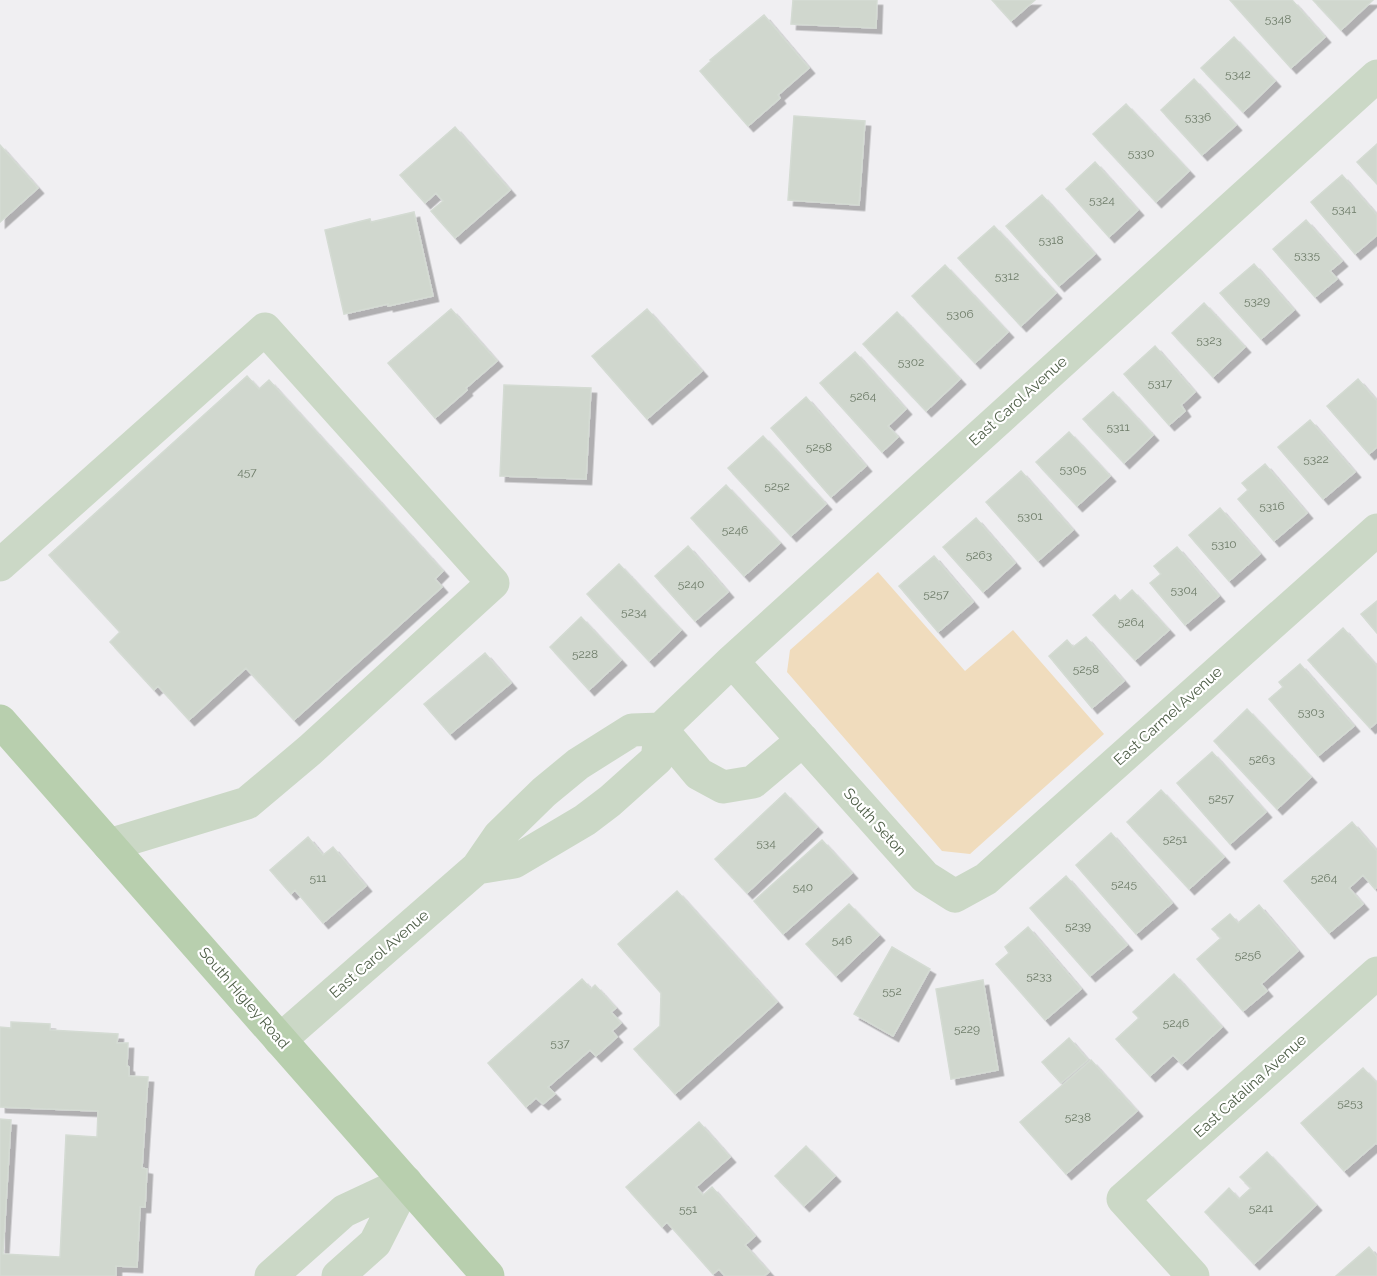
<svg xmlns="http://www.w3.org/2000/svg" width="1377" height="1276" font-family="Raleway,sans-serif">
	<defs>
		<filter id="shadow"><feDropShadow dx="5.5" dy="5.5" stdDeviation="0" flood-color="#0004"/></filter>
	</defs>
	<rect width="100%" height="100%" fill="#f0eff2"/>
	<path fill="#f0dcbd" d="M878 572 965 671 1013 630 1104 734 970 854 942 851 787 672 790 650Z"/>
	<path fill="#d0d7ce" stroke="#d4dbd3" stroke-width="1.5" filter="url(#shadow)" d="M793 0H877L876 28 791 24Z
		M992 0H1035L1011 21Z
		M1230 0H1292L1325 37 1291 68Z
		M1313 0H1373L1341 30Z
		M764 15 809 68 778 95 780 98 748 126 700 71 711 61 710 60Z
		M1234 37 1275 81 1243 112 1201 68Z
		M1194 79 1236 125 1202 155 1161 110Z
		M1126 104 1189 171 1156 202 1093 134Z
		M794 116 865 121 859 205 788 200Z
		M455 127 510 190 455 238 431 211 443 201 436 193 425 203 400 175Z
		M1377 144V184L1357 162Z
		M0 145 38 188 0 222Z
		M1095 162 1138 210 1109 237 1066 189Z
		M1342 175 1377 215V235L1355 254 1311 202Z
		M1042 195 1095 254 1059 286 1006 226Z
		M414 212 433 296 388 306V304L344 314 325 230 370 219 371 222Z
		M1306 220 1342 261 1330 271 1337 279 1315 297 1273 249Z
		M994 226 1056 293 1021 326 958 258Z
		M1254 264 1294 310 1261 339 1220 293Z
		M945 265 1008 332 975 363 912 296Z
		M1204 303 1245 347 1213 377 1172 333Z
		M451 309 497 361 466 388 467 390 435 418 388 363Z
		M647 309 702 371 647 419 592 356Z
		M897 312 960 379 926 411 863 344Z
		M1155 346 1195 392 1181 405 1185 411 1169 425 1124 374Z
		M855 352 906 409 888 426 898 437 882 452 820 383Z
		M247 376 259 389 269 380 443 571 435 579 442 587 294 720 246 668 189 720 158 686 154 690 110 642 120 632 49 555Z
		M1358 379 1377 401V447L1369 454 1327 406Z
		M504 385 591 388 586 479 500 476Z
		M1113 392 1153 435 1124 463 1083 419Z
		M806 397 866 466 831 497 771 428Z
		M1310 420 1355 472 1323 499 1278 447Z
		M1069 432 1110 476 1077 506 1036 462Z
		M763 436 826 504 791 536 728 468Z
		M1265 464 1307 513 1274 541 1238 499 1248 490 1242 483Z
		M1021 471 1073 530 1038 561 986 502Z
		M726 485 780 543 744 576 691 518Z
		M1220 508 1260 554 1229 581 1189 535Z
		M976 518 1015 563 983 592 943 547Z
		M688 546 728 592 695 621 655 576Z
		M1177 547 1219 596 1185 625 1150 583 1161 574 1154 566Z
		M934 556 973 602 938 632 899 586Z
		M619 564 681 630 649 661 587 594Z
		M1132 590 1169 630 1135 660 1093 615 1115 595 1120 601Z
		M1377 601V633L1361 614Z
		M581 617 621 660 589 690 550 647Z
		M1343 628 1377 666V722L1370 728 1308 660Z
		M1086 637 1124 681 1092 708 1049 656 1067 640 1073 647Z
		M485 653 511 683 450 734 424 704Z
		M1300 664 1354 726 1318 756 1269 699 1283 687 1279 682Z
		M1247 709 1311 777 1277 809 1214 741Z
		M1212 752 1266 812 1230 844 1177 783Z
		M1161 790 1224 857 1189 889 1127 822Z
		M785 793 817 827 747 893 715 859Z
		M1352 822 1377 851V887L1375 889 1363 875 1349 888 1363 904 1329 933 1284 881Z
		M1111 833 1172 903 1136 934 1076 865Z
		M308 837 323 855 333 847 366 886 323 923 295 890 291 894 270 870Z
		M822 840 852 873 783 934 754 901Z
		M1066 876 1127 945 1090 976 1030 908Z
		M677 891 777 1002 675 1094 634 1049 660 1026 661 993 618 944Z
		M849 904 879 935 836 976 806 944Z
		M1259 905 1298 951 1261 984 1267 991 1243 1011 1197 959 1221 938 1212 929 1230 914 1238 923Z
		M1028 927 1081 989 1045 1020 996 964 1009 953 1005 947Z
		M892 947 930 969 893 1036 854 1014Z
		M1174 974 1222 1027 1182 1064 1173 1055 1150 1076 1116 1039 1139 1018 1133 1012Z
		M582 979 591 989 595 985 616 1008 611 1012 621 1023 612 1031 617 1037 596 1056 590 1050 548 1087 555 1094 543 1104 536 1098 526 1107 488 1063Z
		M983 980 998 1070 951 1079 936 989Z
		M11 1022 50 1024V1030L118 1034 117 1043H128L127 1066 129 1067V1076L148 1077 142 1168 147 1169 145 1207H140L137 1267 116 1266V1276H0V1119L11 1120 3 1254 60 1257 66 1135 97 1137 98 1111 0 1107V1027L11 1028Z
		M1069 1038 1088 1060 1061 1083 1042 1062Z
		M1091 1060 1137 1111 1066 1174 1020 1122Z
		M1363 1068 1377 1083V1144L1376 1143 1344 1171 1301 1123Z
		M699 1122 730 1157 696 1187 703 1195 712 1187 755 1236 745 1245 769 1272 764 1276H725L719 1269 713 1274 667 1222 662 1227 626 1187Z
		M806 1146 835 1176 804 1206 775 1176Z
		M1267 1152 1316 1205 1254 1264 1205 1212 1229 1188 1239 1199 1251 1188 1240 1177Z
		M1369 1247 1377 1257V1276H1336Z"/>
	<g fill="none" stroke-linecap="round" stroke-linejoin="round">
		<path stroke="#cbd8c6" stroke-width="33" d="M0 565 265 329 493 583 310 750 247 803 109 845
			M732 661 925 877 955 896 986 879 1377 530
			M661 729 699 774 723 787 753 782 803 740
			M477 868 514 862 585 820 610 801 657 759 661 729 732 661 1377 76
			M280 1040 477 868 499 836 544 792 578 764 632 730 661 729
			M271 1276 344 1211 406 1182
			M338 1276 375 1243 406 1182
			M1193 1276 1123 1199 1377 973"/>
		<path stroke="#b8cfae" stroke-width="33" d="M0 721 488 1276"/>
	</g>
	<g text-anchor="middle" stroke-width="4.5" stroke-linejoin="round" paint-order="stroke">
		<g font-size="12" fill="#6e7c69">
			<text x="1278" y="23">5348</text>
			<text x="1238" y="78">5342</text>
			<text x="1198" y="121">5336</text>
			<text x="1141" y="157">5330</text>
			<text x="1102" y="204">5324</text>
			<text x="1344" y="213">5341</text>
			<text x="1051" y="244">5318</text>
			<text x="1307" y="259">5335</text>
			<text x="1007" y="280">5312</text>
			<text x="1257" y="305">5329</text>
			<text x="960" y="318">5306</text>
			<text x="1209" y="344">5323</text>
			<text x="911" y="366">5302</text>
			<text x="1160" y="387">5317</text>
			<text x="863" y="400">5264</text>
			<text x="1118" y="431">5311</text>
			<text x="819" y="451">5258</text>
			<text x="1316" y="463">5322</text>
			<text x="1073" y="473">5305</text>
			<text x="247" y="476">457</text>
			<text x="777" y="490">5252</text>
			<text x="1272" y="510">5316</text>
			<text x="1030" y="520">5301</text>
			<text x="735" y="534">5246</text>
			<text x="1224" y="548">5310</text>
			<text x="979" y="559">5263</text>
			<text x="691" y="588">5240</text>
			<text x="1184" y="594">5304</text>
			<text x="936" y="598">5257</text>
			<text x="634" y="616">5234</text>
			<text x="1131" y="626">5264</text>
			<text x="585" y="658">5228</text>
			<text x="1086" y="673">5258</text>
			<text x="1311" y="716">5303</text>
			<text x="1262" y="763">5263</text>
			<text x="1221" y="802">5257</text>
			<text x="1175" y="843">5251</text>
			<text x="766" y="847">534</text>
			<text x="318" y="882">511</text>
			<text x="1324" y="882">5264</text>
			<text x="1124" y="888">5245</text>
			<text x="803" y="891">540</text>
			<text x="1078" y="930">5239</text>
			<text x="842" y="944">546</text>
			<text x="1248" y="959">5256</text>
			<text x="1039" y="980">5233</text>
			<text x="892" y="995">552</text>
			<text x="1176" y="1027">5246</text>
			<text x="967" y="1033">5229</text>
			<text x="560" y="1047">537</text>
			<text x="1350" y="1107">5253</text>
			<text x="1078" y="1121">5238</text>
			<text x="1261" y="1212">5241</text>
			<text x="688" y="1213">551</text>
		</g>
		<g font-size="15" fill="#4e5e47" stroke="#fff">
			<text transform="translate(1018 401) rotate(-42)" y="5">East Carol Avenue</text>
			<text transform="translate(1168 716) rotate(-42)" y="5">East Carmel Avenue</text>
			<text transform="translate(875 822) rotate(48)" y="5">South Seton</text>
			<text transform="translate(379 954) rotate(-41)" y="5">East Carol Avenue</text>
			<text transform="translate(244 998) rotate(49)" y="5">South Higley Road</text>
			<text transform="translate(1250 1086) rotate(-42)" y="5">East Catalina Avenue</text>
		</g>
	</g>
</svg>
